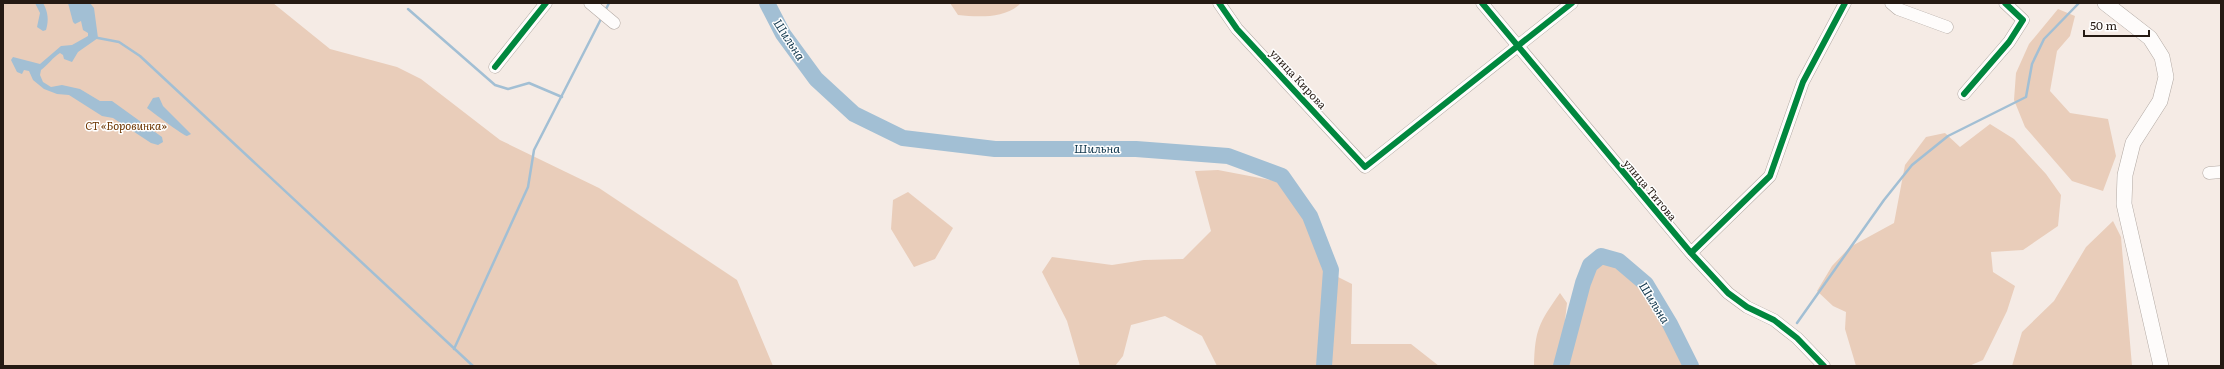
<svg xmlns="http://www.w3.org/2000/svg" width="2224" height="369" font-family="Literata,serif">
	<rect width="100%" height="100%" fill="#f5ebe5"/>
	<path fill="#e9cdba" d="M3 3H273L330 49 397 67 421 79 500 140 599 188 737 280 773 366H3Z
		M950 3H1021C1005 19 978 17 958 15Z
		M2058 9 2075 16 2070 36 2057 51 2050 91 2070 113 2108 119 2116 156 2103 191 2072 181 2025 127 2014 100 2016 73 2029 44Z
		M1990 124 2014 139 2046 174 2061 195 2058 226 2023 250 1991 252 1993 272 2015 286 2007 311 1983 360 1969 366H1856L1845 329 1846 312 1833 306 1817 291 1832 266 1850 247 1894 223 1905 165 1926 137 1945 133 1960 147Z
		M1218 170 1287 183 1314 224 1322 269 1352 284 1351 344H1411L1439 366H1217L1202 336 1165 316 1131 325 1123 356 1115 366H1080L1067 321 1042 272 1052 257 1112 265 1144 260 1183 259 1211 231 1195 171Z
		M908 192 953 228 935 259 914 267 891 229 893 200Z
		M2113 221 2121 237 2132 366H2012L2022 332 2054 301 2086 247Z
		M1601 256 1619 261 1646 284 1670 324 1691 366H1561L1583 283 1590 265Z
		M1560 293 1567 303 1560 366H1534C1535 329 1539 323 1560 293Z"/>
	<path fill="#a2bfd4" d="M35 3H43C48 12 49 20 46 30L43 31 37 27 40 13Z
		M68 3H90L94 8 98 38 78 52 72 62 64 59 63 55 60 53C53 57 48 65 41 70L40 75 43 82 51 87 62 85 80 89 100 101H112L162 137 163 142 158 145 151 143 113 118 102 116 69 95 57 94 44 89 33 80 29 71 24 70 22 74 17 72 11 60 13 57 40 64 61 46 72 45 88 36V33L83 30 81 21 75 24 73 22Z
		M159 97 163 106 191 134 187 136C184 136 152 112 147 108L153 98Z"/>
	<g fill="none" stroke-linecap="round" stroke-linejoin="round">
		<path stroke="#a2bfd4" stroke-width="2.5" d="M408 9 495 85 508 89 529 83 562 97
			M605 11 609 3
			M98 38 119 42 140 56 473 366
			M1797 323 1884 200 1912 165 1948 136 2026 97 2032 64 2044 39 2079 3
			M454 349 528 187 534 150 602 17"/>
		<path stroke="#a2bfd4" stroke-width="16" d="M767 3 783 34 816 79 854 114 903 138 995 149H1136L1228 156 1282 176 1310 216 1331 270 1324 366
			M1561 366 1583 283 1590 265 1601 256 1619 261 1646 284 1670 324 1691 366"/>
		<defs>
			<path id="minor" d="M590 3 614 23
				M1219 3 1237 29 1365 167 1572 3
				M1482 3 1691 253 1728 293 1747 307 1774 320 1797 338 1824 366
				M1891 3 1898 9 1947 27
				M495 67 546 3
				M1964 94 2009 42 2023 20 2005 3
				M2209 173 2221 172
				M1691 253 1770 176 1803 82 1845 3"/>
			<path id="major" d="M2105 3 2150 38 2162 57 2166 77 2160 101 2133 143 2125 175 2124 204 2161 366"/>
		</defs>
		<use href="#minor" stroke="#b2a9a3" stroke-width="13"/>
		<use href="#major" stroke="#b2a9a3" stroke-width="16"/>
		<use href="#minor" stroke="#fefcfb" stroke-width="12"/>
		<use href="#major" stroke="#fefcfb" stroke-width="15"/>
		<defs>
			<path id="cycleway" d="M1219 3 1237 29 1365 167 1572 3
				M1482 3 1691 253 1728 293 1747 307 1774 320 1797 338 1824 366
				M495 67 546 3
				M1964 94 2009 42 2023 20 2005 3
				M1691 253 1770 176 1803 82 1845 3"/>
		</defs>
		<use href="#cycleway" stroke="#fff" stroke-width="8"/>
		<use href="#cycleway" stroke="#00873e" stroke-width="6"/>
	</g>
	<g text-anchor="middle" stroke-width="3" stroke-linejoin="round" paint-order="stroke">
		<g font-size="11" fill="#251a13" stroke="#fff">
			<text transform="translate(1298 79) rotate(47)" y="4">улица Кирова</text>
			<text transform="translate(1650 190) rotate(50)" y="4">улица Титова</text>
		</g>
		<g font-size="11" font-style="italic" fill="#6c3500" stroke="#fff">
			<text x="126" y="130">СТ «Боровинка»</text>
		</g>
		<g font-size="12" font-style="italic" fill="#10364c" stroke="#fff">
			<text transform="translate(789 40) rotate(57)" y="4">Шильна</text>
			<text x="1097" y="153">Шильна</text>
			<text transform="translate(1654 303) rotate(58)" y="4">Шильна</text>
		</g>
	</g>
	<rect width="2224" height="369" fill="none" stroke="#251a13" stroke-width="8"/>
	<path d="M2084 30v6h65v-6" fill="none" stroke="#251a13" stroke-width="2"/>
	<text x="2090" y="30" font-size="12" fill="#251a13" stroke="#ffffff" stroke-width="3" paint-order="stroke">50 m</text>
</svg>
